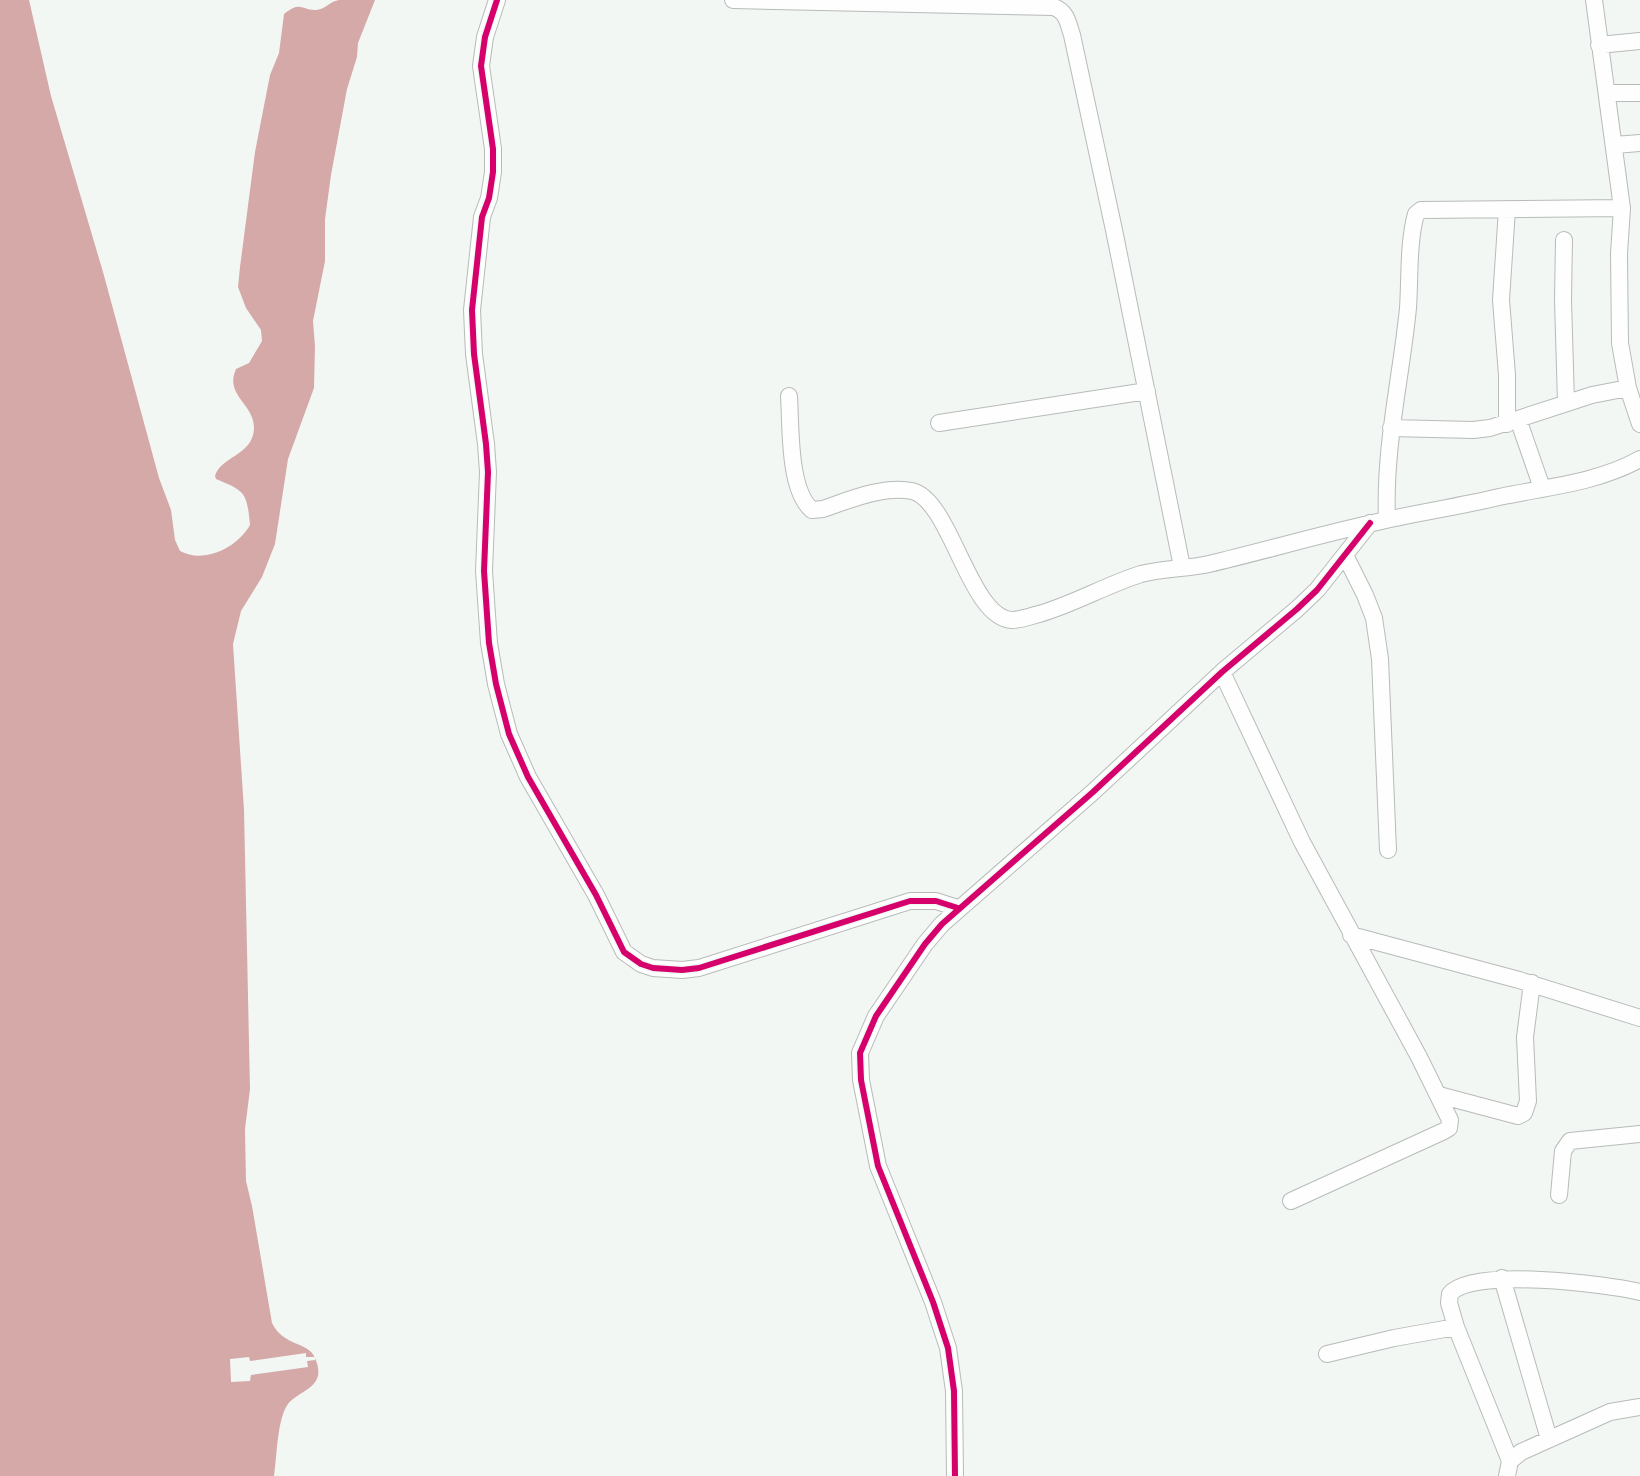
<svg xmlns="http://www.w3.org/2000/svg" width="1640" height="1476" font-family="Helvetica,sans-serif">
	<rect width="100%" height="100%" fill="#f2f7f4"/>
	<path fill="#d5a9a8" d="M0 0H29L51 96 103 272 159 478 171 510 175 540 180 551C204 564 237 548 250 525 247 492 245 491 216 479L215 476C221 456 252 456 254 429 255 404 224 396 236 369L249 363 262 341 261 330 246 308 238 287 240 267 255 152 270 75 279 53 284 14C302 0 301 11 317 10 325 9 331 1 339 0 350 0 363 0 375 0L358 43 357 57 347 89 331 175 325 219V261L313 321 315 346 314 388 288 459 275 544 262 577 241 611 233 644 244 810 250 1089 245 1129 246 1181 252 1206 272 1323C284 1347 308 1341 315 1358 328 1388 300 1389 288 1404 277 1419 277 1457 274 1476H0Z"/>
	<path fill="#f2f7f4" d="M306 1353V1357H315V1360L307 1361 308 1367 251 1375 250 1381 231 1382 230 1359 249 1357 250 1361Z"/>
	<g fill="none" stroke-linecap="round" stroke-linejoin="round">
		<defs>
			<path id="street" d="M497 0 485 37 481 66 493 149V172L489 198 482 217 472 310 474 354 486 444 488 472 484 571 489 643 496 684 509 734 528 777 596 895 624 952 641 964 653 968 682 970 699 968 910 901H936L958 908
				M733 0 1054 7C1067 12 1068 23 1072 35L1114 230 1182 567
				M1594 0 1622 208 1619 254 1620 343 1628 388 1640 424
				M1599 45 1640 41
				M1607 93H1640
				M1615 145 1640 143
				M1507 209 1501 300 1507 375V424
				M1564 240 1563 300 1566 403
				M789 396C791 425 788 490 812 510L823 509C849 500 884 485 912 491 951 500 969 618 1012 620 1021 620 1031 616 1039 614 1074 604 1106 585 1141 574 1164 568 1187 569 1209 564 1264 551 1318 535 1373 523 1415 513 1457 507 1499 497 1546 487 1597 483 1640 459
				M1518 419 1542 488
				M939 423 1147 391
				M1391 428 1473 430 1490 428 1592 395 1628 388
				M1387 519C1384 447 1401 379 1408 308 1410 279 1408 242 1416 214L1421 210 1622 208
				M1345 555 1365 595 1374 618 1380 659 1388 850
				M1222 672 1302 842 1419 1057 1450 1120 1449 1128 1444 1131 1291 1201
				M1351 935 1519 980 1640 1018
				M1439 1095 1518 1116 1524 1113 1528 1101 1525 1037 1532 983
				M1559 1195 1563 1151 1570 1141 1640 1134
				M1502 1278 1549 1439
				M1327 1354 1394 1338 1456 1327
				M1510 1461 1456 1327 1449 1303 1450 1294C1471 1267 1607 1284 1640 1292
				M955 1476 954 1391 948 1348 933 1302 878 1166 861 1080 860 1053 876 1016 925 944 942 924 1093 792 1222 672 1297 609 1317 590 1370 523
				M1507 1476 1510 1461 1521 1452 1610 1412 1640 1407"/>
		</defs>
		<use href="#street" stroke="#b7bbb9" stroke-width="18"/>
		<use href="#street" stroke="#fdfefd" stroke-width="16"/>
		<defs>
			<path id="cycleway" d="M497 0 485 37 481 66 493 149V172L489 198 482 217 472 310 474 354 486 444 488 472 484 571 489 643 496 684 509 734 528 777 596 895 624 952 641 964 653 968 682 970 699 968 910 901H936L958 908
				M955 1476 954 1391 948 1348 933 1302 878 1166 861 1080 860 1053 876 1016 925 944 942 924 1093 792 1222 672 1297 609 1317 590 1370 523"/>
		</defs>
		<use href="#cycleway" stroke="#f0f9f4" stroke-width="9"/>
		<use href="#cycleway" stroke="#d6006c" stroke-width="6"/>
	</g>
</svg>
